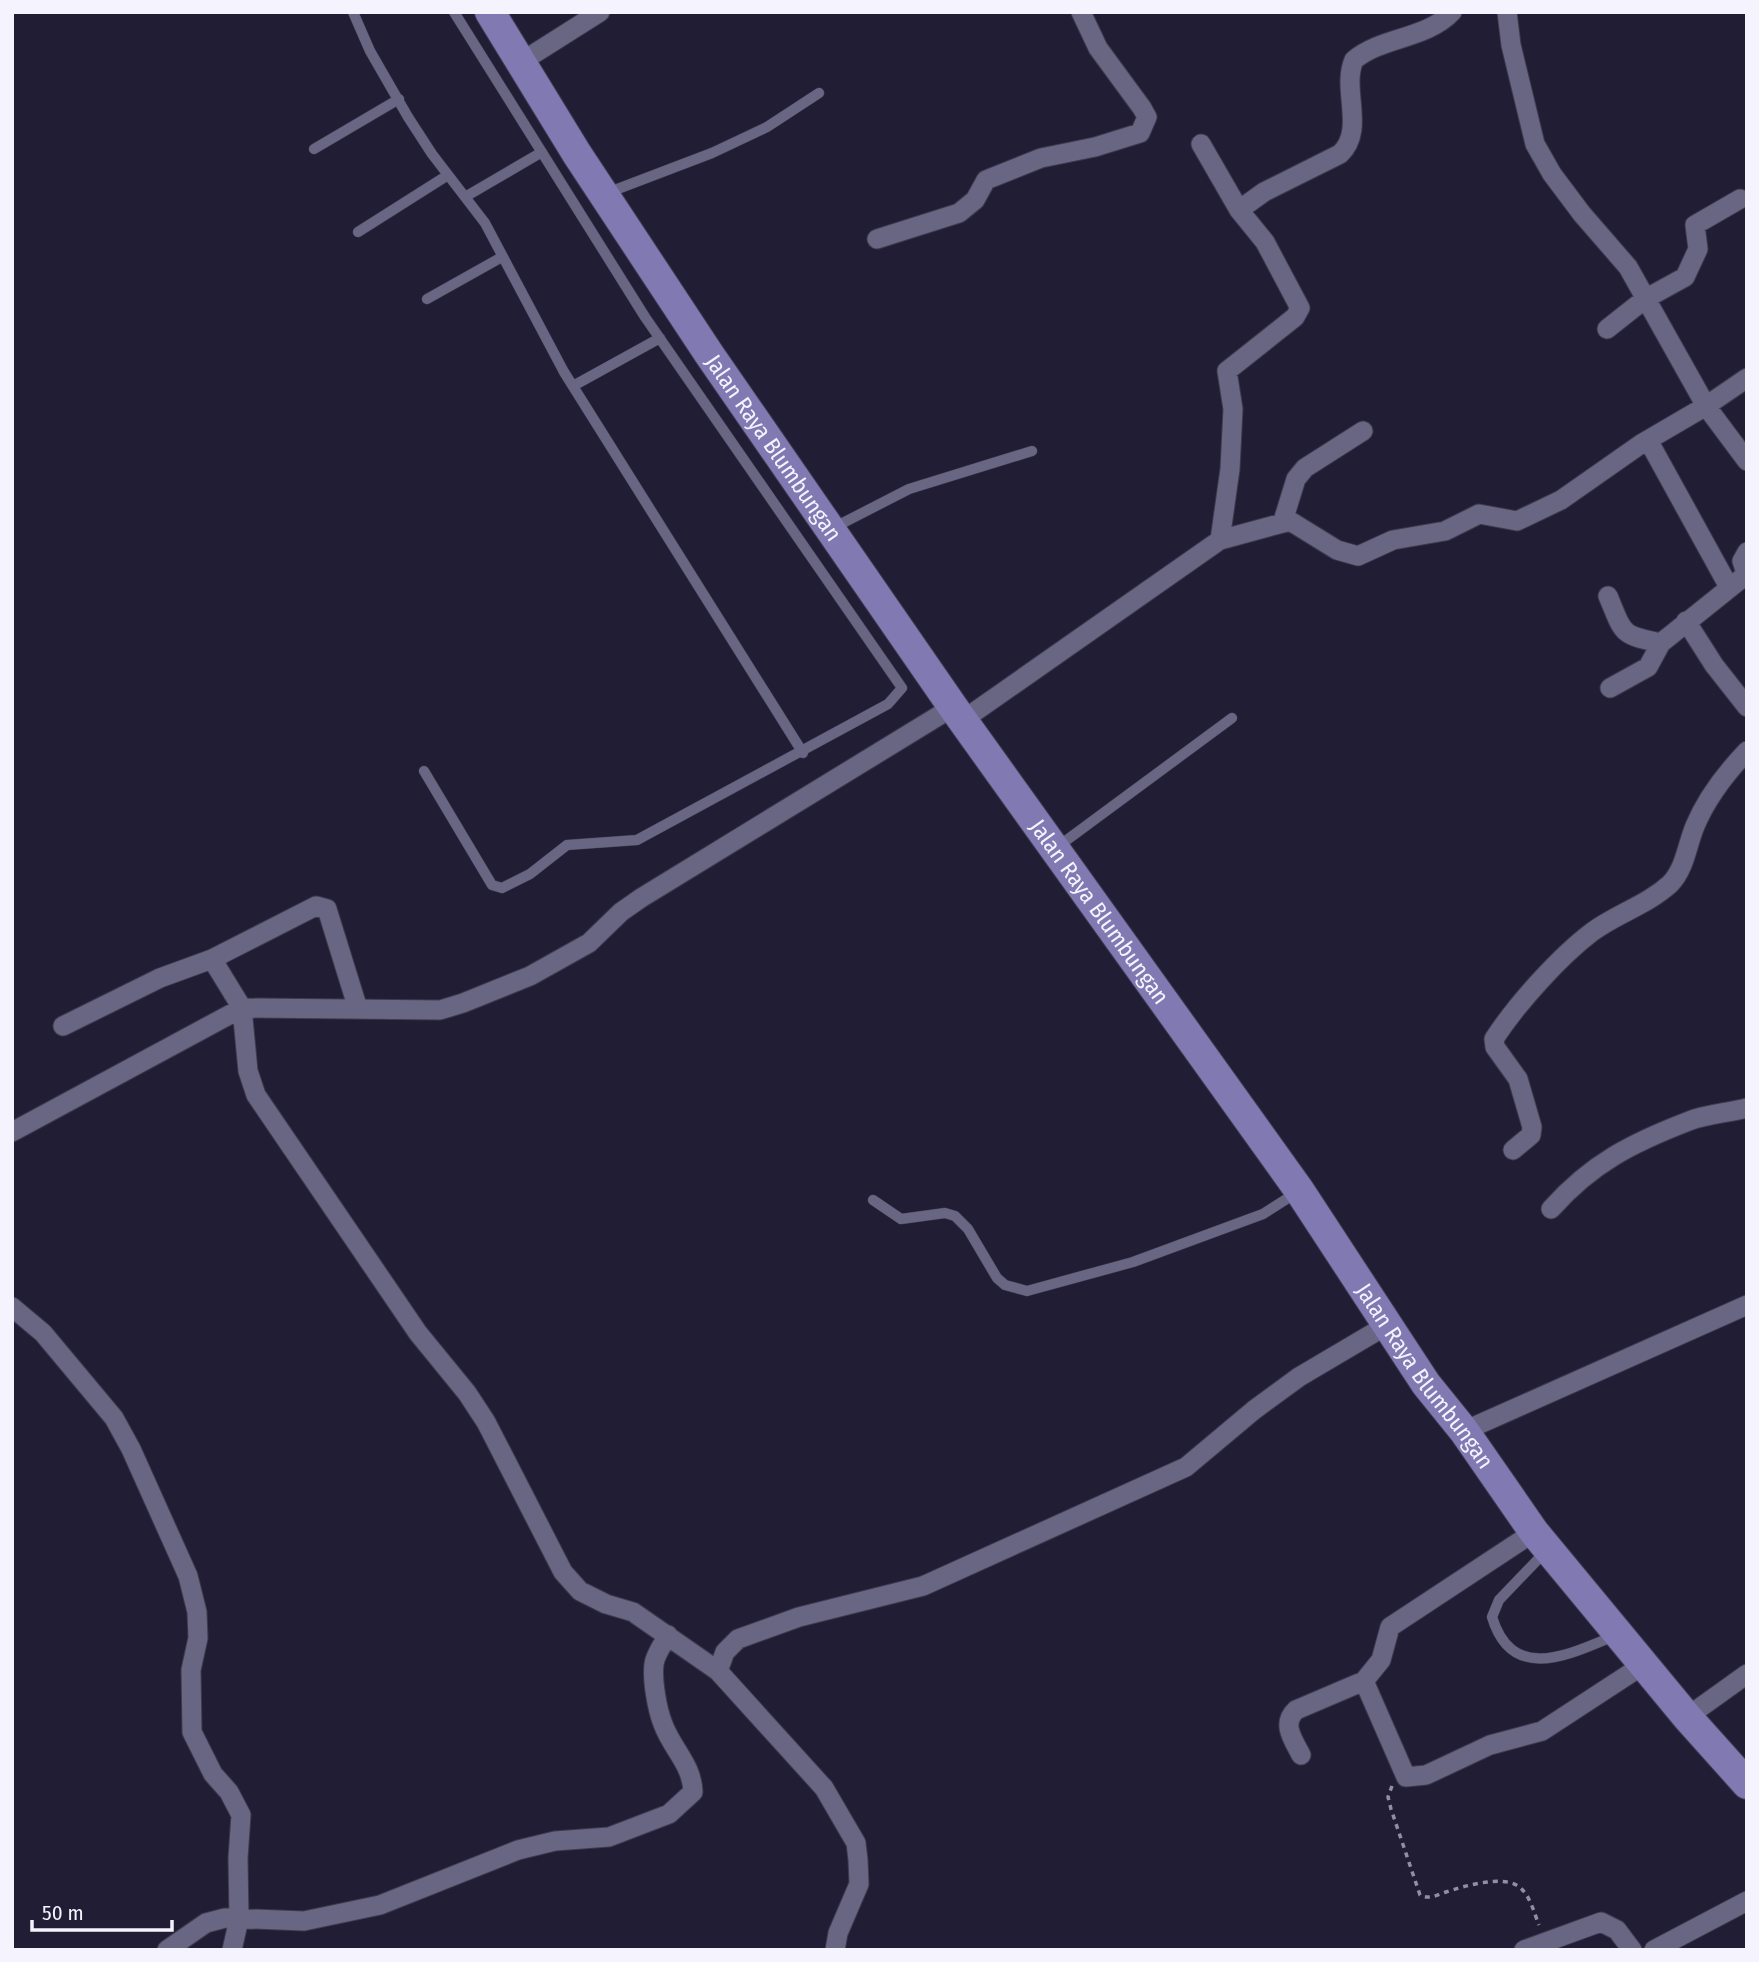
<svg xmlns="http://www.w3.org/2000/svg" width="1759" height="1962" font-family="'Fira Sans Condensed',sans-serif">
	<rect width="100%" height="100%" fill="#201d35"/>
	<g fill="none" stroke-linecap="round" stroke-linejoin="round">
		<defs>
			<path id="lane" d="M353 12 370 51 408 117 432 154 485 223 564 372 803 753
				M314 149 399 99
				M607 193 712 153 767 127 819 93
				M465 197 542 152
				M358 232 448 175
				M427 299 502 257
				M573 386 660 338
				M833 528 909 489 1032 451
				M424 771 492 885 502 888 530 874 567 845 637 840 888 704 902 688 645 317 454 12
				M1056 848 1232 718
				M873 1200 901 1219 945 1213 955 1216 968 1229 997 1278 1005 1285 1027 1291 1133 1262 1263 1214 1296 1193
				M1545 1552 1499 1600 1492 1617C1512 1683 1568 1655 1614 1636"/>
			<path id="street" d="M1507 12 1511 45 1535 144 1552 174 1582 214 1628 267 1706 406 1747 378
				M521 62 600 12
				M1201 144 1239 210 1265 242 1300 308 1295 317 1227 371 1233 409 1230 469 1220 540
				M1239 210 1264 192 1340 154C1366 130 1341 89 1354 60 1383 36 1425 40 1452 12
				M877 239 959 213 975 200 986 180 1041 158 1095 147 1140 133 1147 117 1142 108 1098 48 1081 12
				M1607 329 1645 299 1685 277 1698 249 1695 225 1740 199
				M1648 440 1729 587
				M1283 521 1296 479 1305 468 1363 431
				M1608 596C1624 634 1620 635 1661 643
				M1686 621 1714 665 1747 707
				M1610 688 1648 667 1661 643 1742 578 1746 573 1742 561 1747 552
				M963 720 1220 540 1290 521 1337 550 1358 556 1393 540 1445 531 1479 514 1517 521 1561 500 1641 444 1706 406 1747 461
				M212 959 316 906 327 909 358 1009
				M63 1026 160 978 212 959 242 1008 248 1071 256 1095 418 1333 467 1393 486 1422 563 1572 580 1591 606 1604 633 1612 718 1671 824 1788 856 1843 858 1860 859 1884 838 1933 835 1950
				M12 1132 242 1008 440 1010 463 1003 530 976 589 943 621 912 641 898 953 707
				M1513 1150 1531 1135 1532 1127 1518 1079 1495 1047 1494 1039C1516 1005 1559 957 1592 932 1616 914 1647 905 1670 884 1685 869 1687 845 1695 826 1707 797 1726 773 1747 751
				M1551 1209C1592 1163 1632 1143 1689 1121 1707 1114 1728 1113 1747 1108
				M12 1307 43 1333 114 1418 131 1449 188 1576 197 1612 198 1638 191 1670 192 1732 213 1774 229 1792 241 1815 238 1858 239 1919 232 1950
				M1464 1431 1747 1305
				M1534 1532 1390 1627 1381 1660 1364 1681 1406 1777 1426 1775 1490 1745 1542 1731 1643 1665
				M718 1671 725 1652 738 1639 799 1617 923 1586 1186 1467 1254 1410 1299 1377 1387 1325
				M1687 1717 1747 1674
				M1301 1755C1293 1739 1281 1724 1296 1710L1364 1681
				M167 1950 206 1923 225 1918 304 1921 380 1905 518 1850 555 1841 609 1837 669 1814 693 1792C692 1764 672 1749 663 1724 657 1709 652 1680 654 1664 655 1655 663 1644 668 1635
				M1524 1950 1601 1922 1617 1930 1632 1950
				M1654 1950 1747 1901"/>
			<g id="primary">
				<path id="s1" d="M490 12 577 154 709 354 953 707 1299 1190 1426 1384 1464 1431 1534 1532 1687 1717 1747 1784"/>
			</g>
		</defs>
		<use href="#lane" stroke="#3e3a4e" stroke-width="11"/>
		<use href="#street" stroke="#3e3a4e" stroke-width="21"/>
		<use href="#primary" stroke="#3e3a4e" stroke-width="32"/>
		<path stroke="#918fa0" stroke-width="3.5" stroke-dasharray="5 5" stroke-linecap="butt" d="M1392 1786 1388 1797 1391 1809 1420 1895C1429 1900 1437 1895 1446 1892 1464 1886 1502 1875 1518 1886 1530 1894 1534 1913 1539 1925"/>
		<use href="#lane" stroke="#696684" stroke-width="10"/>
		<use href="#street" stroke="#696684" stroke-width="19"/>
		<use href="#primary" stroke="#8079b2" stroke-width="30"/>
	</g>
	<g text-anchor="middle" stroke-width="5" stroke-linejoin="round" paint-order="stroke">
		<g font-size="23" fill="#f4f3fe" stroke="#201d35">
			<text dy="8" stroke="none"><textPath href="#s1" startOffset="520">Jalan Raya Blumbungan</textPath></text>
			<text dy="8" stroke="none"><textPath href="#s1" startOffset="1087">Jalan Raya Blumbungan</textPath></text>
			<text dy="8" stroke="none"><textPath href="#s1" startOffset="1654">Jalan Raya Blumbungan</textPath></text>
		</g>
	</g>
	<rect width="1759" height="1962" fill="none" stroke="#f4f3fe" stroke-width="28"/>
	<path d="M32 1920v10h140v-10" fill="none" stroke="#f4f3fe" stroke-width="3.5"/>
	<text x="42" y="1920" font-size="21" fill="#f4f3fe" stroke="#201d35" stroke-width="5" paint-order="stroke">50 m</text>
</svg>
